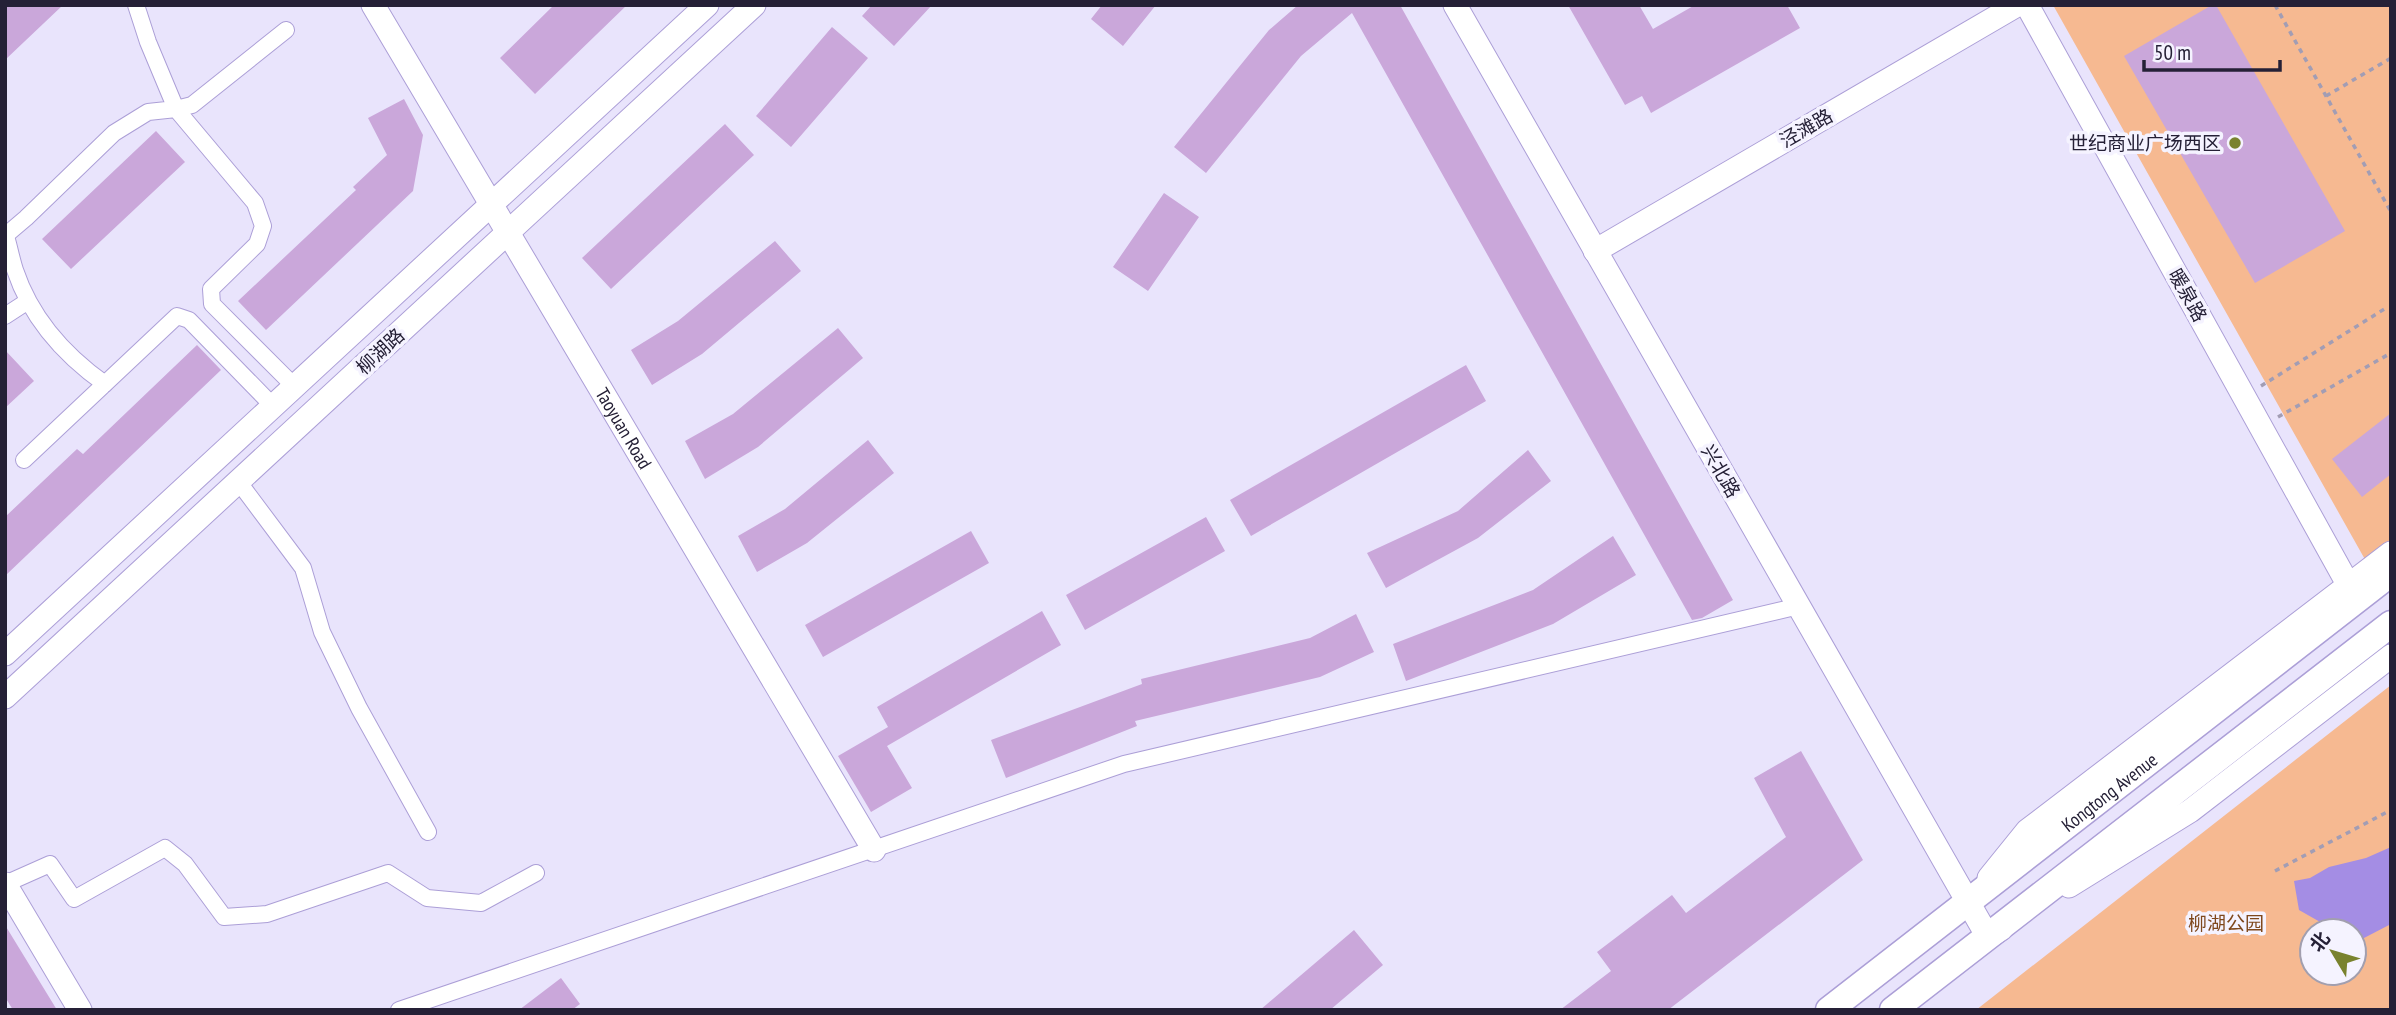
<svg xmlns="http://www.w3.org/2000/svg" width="2396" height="1015" font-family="'PT Sans Narrow','Noto Sans SC',sans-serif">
	<rect width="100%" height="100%" fill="#e9e4fc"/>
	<path fill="#f6b991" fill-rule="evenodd" d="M2053 5H2391V544L2367 563Z
		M2391 685V1010H1976ZM2312 931H2354V973H2312Z"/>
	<path fill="#a48de4" d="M2391 847V924L2364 938H2354V931H2336L2299 910 2294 881 2310 878 2329 867 2366 858Z"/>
	<path fill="#caa7da" d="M5 5H63L5 60Z
		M554 5H627L535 94 500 58Z
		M872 5H932L894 46 862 16Z
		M1102 5H1156L1123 46 1091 19Z
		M1298 5H1400L1733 600 1702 618 1692 620 1352 13 1301 56 1206 173 1174 147 1269 30Z
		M1568 5H1639L1653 29 1695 5H1787L1800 28 1651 113 1642 96 1625 105Z
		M2212 5H2216L2345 231 2255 283 2124 56Z
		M832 27 868 58 791 147 756 116Z
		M404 99 423 135 413 191 266 330 238 301 356 190 353 187 387 155 368 118Z
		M725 124 754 155 611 289 582 258Z
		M156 131 185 162 71 269 42 239Z
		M1164 193 1199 217 1148 291 1113 267Z
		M775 241 801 271 702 354 652 385 631 350 678 321Z
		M838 328 863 358 758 447 705 479 685 441 733 414Z
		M197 345 221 370 5 576V517L77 449 83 454Z
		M5 350 34 381 5 408Z
		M1466 365 1486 401 1251 536 1230 500Z
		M2391 413V474L2362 497 2332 459Z
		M868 440 894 473 807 543 757 572 738 536 785 509Z
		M1528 450 1551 481 1478 538 1386 588 1367 553 1458 511Z
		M1206 517 1225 551 1085 630 1066 595Z
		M971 531 989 563 823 657 805 625Z
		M1613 536 1636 575 1553 624 1406 681 1393 644 1533 590Z
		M1042 611 1061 645 887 746 912 788 871 812 838 756 888 727 877 707Z
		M1356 614 1374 652 1320 677 1135 721 1137 726 1006 778 991 740 1142 684 1141 679 1310 638Z
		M1801 751 1863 860 1668 1010H1560L1611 971 1597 952 1672 895 1686 913 1786 837 1754 778Z
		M5 925 57 1010H13L5 997Z
		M1354 930 1383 965 1330 1010H1260Z
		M561 978 580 1004 572 1010H519Z"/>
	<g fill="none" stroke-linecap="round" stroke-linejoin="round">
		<defs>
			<path id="street" d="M136 5 148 42 176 109 192 105 286 30
				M5 233C9 245 11 258 15 270 31 318 64 355 105 384
				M6 235 26 218 114 133 148 112 176 109 255 203 263 226 257 244 211 289 212 304 295 387
				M5 316 28 301
				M24 460 177 316 189 320 274 407
				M238 481 303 568 322 632 359 708 428 832
				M5 884 50 864 74 899 165 848 185 864 224 917 267 914 388 873 427 898 481 903 536 873
				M399 1010 1124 764 1799 606"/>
			<g id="secondary">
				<path id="s1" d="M373 5 874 850"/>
				<path d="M1455 5 1988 937 2001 929"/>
				<path d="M2027 5 2349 586"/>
				<path d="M1595 251 2017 5"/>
				<path d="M5 654 707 5"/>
				<path d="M5 697 754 5"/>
				<path d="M1989 878 2027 831 2391 553"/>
				<path d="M5 884 80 1010"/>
				<path d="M2069 886 2190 811 2391 656"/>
			</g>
			<g id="primary">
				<path id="s2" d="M1829 1010 2391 573"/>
				<path d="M1893 1010 2391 624"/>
			</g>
		</defs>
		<use href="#street" stroke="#ac9fd7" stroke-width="18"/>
		<use href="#secondary" stroke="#ac9fd7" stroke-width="25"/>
		<use href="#primary" stroke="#ac9fd7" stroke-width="29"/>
		<path stroke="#a29db4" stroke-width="3.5" stroke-dasharray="5 5" stroke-linecap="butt" d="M2275 5 2391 212
			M2326 96 2391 58
			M2261 386 2386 308
			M2278 417 2391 353
			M2275 871 2391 810"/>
		<use href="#street" stroke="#fff" stroke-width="16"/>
		<use href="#secondary" stroke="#fff" stroke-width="23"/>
		<use href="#primary" stroke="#fff" stroke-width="26"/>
	</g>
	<circle fill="#79822e" stroke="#f5f3ff" stroke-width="2.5" cx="2235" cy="143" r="7"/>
	<g text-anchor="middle" stroke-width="7" stroke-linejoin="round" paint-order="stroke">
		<g font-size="19" fill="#252036" stroke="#f5f3ff">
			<text transform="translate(1806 128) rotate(-30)" y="7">泾滩路</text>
			<text transform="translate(2188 295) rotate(61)" y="7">暖泉路</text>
			<text transform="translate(380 351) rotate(-43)" y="7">柳湖路</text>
			<text dy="7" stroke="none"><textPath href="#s1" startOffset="492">Taoyuan Road</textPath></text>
			<text transform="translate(1721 471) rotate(60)" y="7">兴北路</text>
			<text dy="7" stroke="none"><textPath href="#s2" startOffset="355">Kongtong Avenue</textPath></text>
		</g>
		<g font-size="19" fill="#252036" stroke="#f5f3ff" text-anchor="end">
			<text x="2221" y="150">世纪商业广场西区</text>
		</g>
		<g font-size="19" fill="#7f481d" stroke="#f5f3ff">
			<text x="2226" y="930">柳湖公园</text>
		</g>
	</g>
	<rect width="2396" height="1015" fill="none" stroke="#252036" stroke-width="14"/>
	<g transform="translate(2333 952) rotate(308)"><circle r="33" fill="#f5f3ff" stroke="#a29faf" stroke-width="2"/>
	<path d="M0-5L12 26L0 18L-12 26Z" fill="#79822e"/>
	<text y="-10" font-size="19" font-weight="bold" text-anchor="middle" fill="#252036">北</text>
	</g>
	<path d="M2144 60v10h136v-10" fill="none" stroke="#252036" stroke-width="3.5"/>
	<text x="2154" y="60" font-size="21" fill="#252036" stroke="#f5f3ff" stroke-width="5" paint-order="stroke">50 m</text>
</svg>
